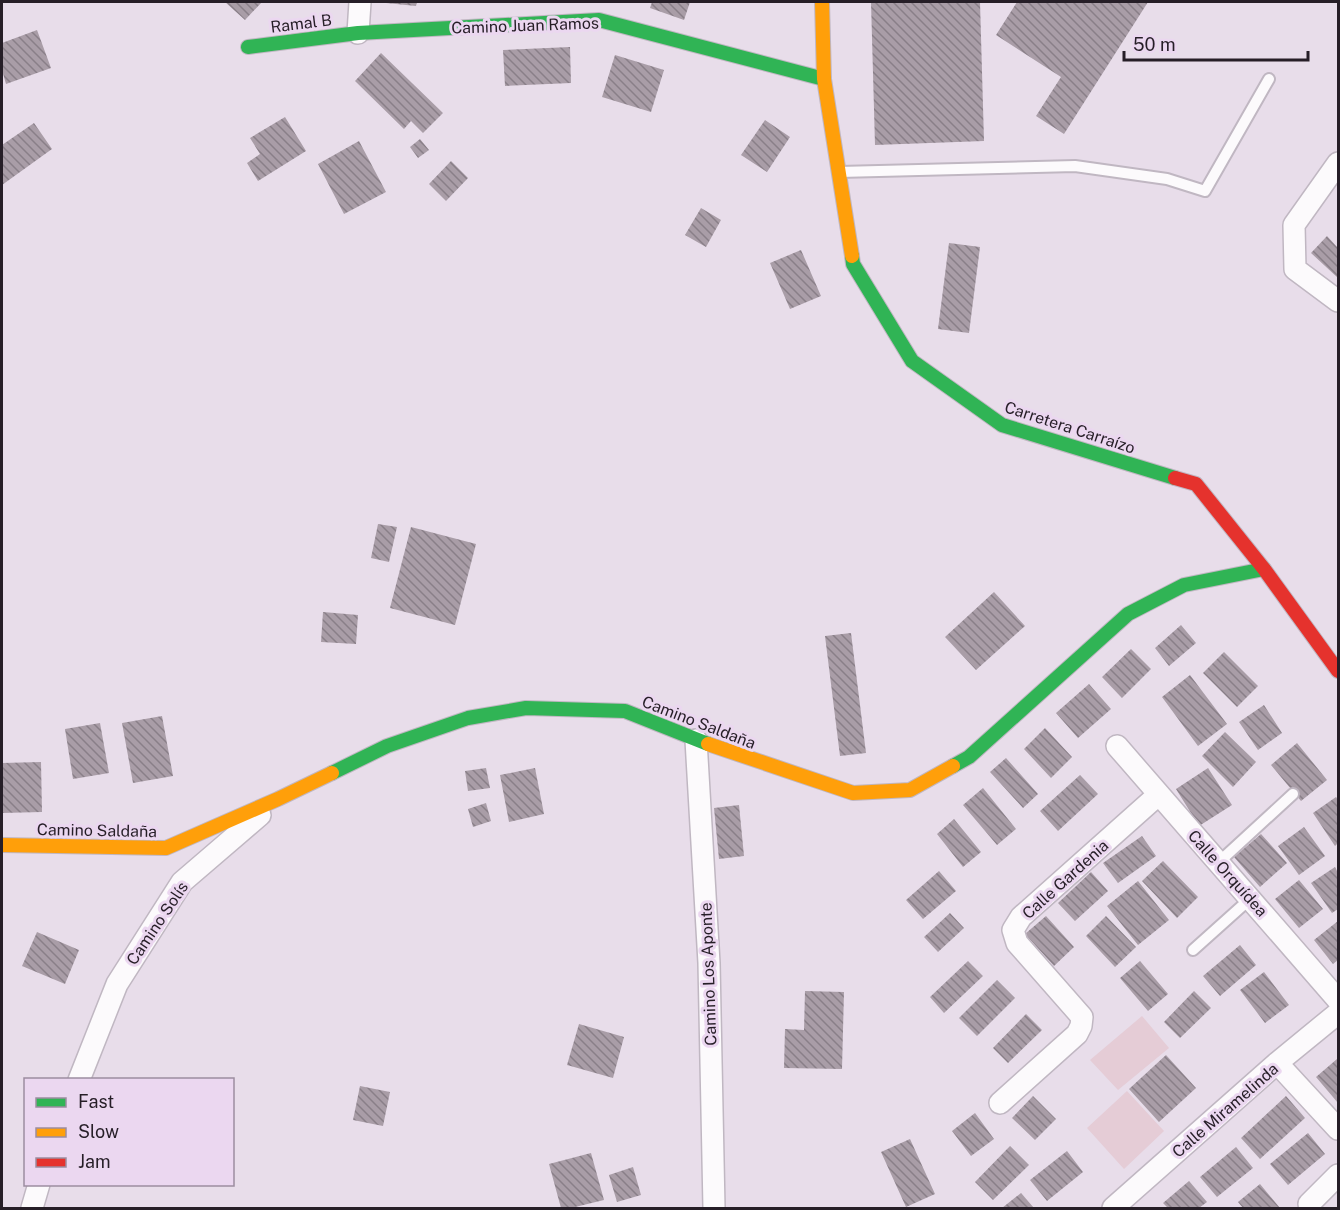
<svg xmlns="http://www.w3.org/2000/svg" width="1340" height="1210" font-family="'Public Sans',sans-serif">
	<defs>
		<pattern id="building-back-hatch" width="6" height="6" patternUnits="userSpaceOnUse" patternTransform="scale(1.5)"><rect width="6" height="6" fill="#a99da7"/><path d="M-1 5l2 2M0 0l6 6M5-1l2 2" fill="none" stroke="#897f88"/></pattern>
	</defs>
	<rect width="100%" height="100%" fill="#e8ddea"/>
	<path fill="#e5ccd6" d="M1142 1016 1169 1048 1118 1090 1090 1060Z
		M1127 1091 1164 1131 1124 1169 1087 1128Z"/>
	<path fill="url(#building-back-hatch)" d="M225 2H262L245 20Z
		M386 2H417L416 6 386 3Z
		M652 2H690L684 20 650 8Z
		M871 2H980L984 141 875 145Z
		M1017 2H1148L1064 134 1036 116 1061 77 996 35Z
		M37 30 51 68 6 84 2 70V43Z
		M570 47 571 83 505 86 503 50Z
		M381 53 443 113 423 133 411 121 404 129 355 81Z
		M615 55 664 70 651 112 602 97Z
		M285 117 306 151 258 181 247 163 260 154 250 138Z
		M765 120 790 137 767 172 741 155Z
		M34 123 52 149 2 185V145Z
		M420 139 429 150 418 158 410 147Z
		M359 141 386 192 344 214 318 164Z
		M451 161 468 178 446 201 429 184Z
		M701 208 721 220 706 247 685 235Z
		M1327 236 1338 248V278L1311 253Z
		M949 243 980 247 969 333 938 329Z
		M801 250 821 296 790 309 770 263Z
		M378 524 397 527 389 562 371 558Z
		M411 527 476 544 455 625 390 608Z
		M994 592 1025 626 976 670 945 637Z
		M323 612 358 615 356 644 321 642Z
		M1181 625 1196 643 1169 666 1155 648Z
		M851 633 866 753 840 756 825 636Z
		M1131 649 1151 669 1122 698 1102 677Z
		M1224 652 1258 686 1237 707 1203 673Z
		M1190 675 1227 724 1198 746 1162 697Z
		M1089 684 1111 709 1078 738 1056 713Z
		M1264 705 1282 733 1258 750 1239 722Z
		M162 716 173 776 133 783 122 723Z
		M100 723 109 773 73 779 65 729Z
		M1045 728 1072 757 1051 778 1024 749Z
		M1225 732 1256 762 1233 787 1202 756Z
		M1297 743 1327 780 1301 801 1271 765Z
		M1006 758 1038 794 1023 808 990 772Z
		M41 762 42 812 2 813V763Z
		M486 768 490 788 468 791 465 771Z
		M535 768 544 814 509 822 500 775Z
		M1208 768 1232 805 1199 826 1176 789Z
		M1080 775 1098 794 1058 831 1040 811Z
		M983 788 1016 829 997 845 963 805Z
		M1336 797 1338 800V843L1335 846 1313 813Z
		M486 803 491 821 473 827 468 809Z
		M739 805 744 856 719 859 714 808Z
		M954 819 981 852 963 867 937 834Z
		M1304 827 1325 856 1299 875 1278 846Z
		M1261 834 1287 863 1260 887 1234 857Z
		M1142 836 1156 856 1118 883 1103 863Z
		M1163 861 1198 897 1177 918 1142 881Z
		M1335 867 1338 873V909L1332 913 1311 883Z
		M939 871 956 891 923 919 906 900Z
		M1091 872 1108 891 1075 921 1058 903Z
		M1299 880 1323 909 1299 928 1275 899Z
		M1138 881 1169 920 1138 945 1107 906Z
		M950 913 964 928 938 952 924 937Z
		M1046 916 1074 947 1054 966 1025 934Z
		M1106 916 1136 947 1115 967 1086 936Z
		M1338 921V960L1333 964 1314 940Z
		M37 932 79 950 65 984 22 966Z
		M1240 945 1256 965 1220 996 1203 976Z
		M968 961 983 976 944 1013 930 997Z
		M1140 961 1168 994 1148 1011 1120 978Z
		M1264 972 1289 1005 1265 1023 1240 990Z
		M997 980 1015 998 977 1036 959 1018Z
		M805 991 844 992 842 1069 784 1068 785 1029 804 1030Z
		M1194 991 1211 1008 1180 1038 1164 1022Z
		M1026 1014 1042 1030 1008 1063 993 1048Z
		M579 1024 624 1037 613 1078 567 1065Z
		M1166 1055 1196 1088 1159 1122 1129 1089Z
		M1337 1059 1338 1061V1103L1316 1077Z
		M360 1086 390 1092 383 1126 353 1120Z
		M1033 1096 1056 1119 1035 1140 1012 1118Z
		M1286 1096 1305 1118 1260 1159 1241 1138Z
		M975 1113 994 1139 971 1156 952 1131Z
		M1308 1133 1325 1154 1288 1185 1270 1164Z
		M910 1139 935 1194 906 1207 881 1152Z
		M1010 1146 1029 1165 993 1200 975 1182Z
		M1236 1147 1253 1168 1217 1197 1200 1177Z
		M1067 1151 1083 1172 1047 1201 1030 1180Z
		M591 1153 604 1200 571 1208H561L549 1164Z
		M633 1167 641 1195 617 1202 609 1175Z
		M1189 1181 1207 1202 1199 1208H1168L1163 1203Z
		M1260 1184 1280 1208H1243L1238 1202Z
		M1021 1193 1034 1208H1002Z"/>
	<g fill="none" stroke-linecap="round" stroke-linejoin="round">
		<defs>
			<path id="lane" d="M839 172 1075 166 1167 179 1205 191 1269 79
				M1219 862 1293 794
				M1193 950 1251 898"/>
			<path id="street" d="M358 33 360 2
				M1338 163 1294 225 1295 269 1338 301
				M696 740 709 963 714 1208
				M1117 746 1338 1000
				M1277 1063 1338 1129
				M79 1080 117 984 182 882 260 815
				M1000 1103 1077 1034 1081 1026 1082 1017 1017 943 1013 930 1021 917 1158 795
				M1309 1204 1338 1175
				M32 1208 39 1184
				M1113 1208 1277 1063 1338 1013"/>
			<path id="fast" d="M248 47 358 33 599 20 824 79
				M852 256 853 264 912 361 1002 425 1175 478
				M953 766 969 757 1128 614 1184 585 1264 569
				M332 773 387 746 468 718 526 708 625 711 708 744"/>
			<path id="slow" d="M822 2 824 79 852 256
				M708 744 853 793 910 790 953 766
				M2 845 166 848 278 799 332 773"/>
			<path id="jam" d="M1175 478 1196 484 1264 569 1338 671"/>
		</defs>
		<use href="#lane" stroke="#c0b7c2" stroke-width="14"/>
		<use href="#street" stroke="#c0b7c2" stroke-width="24"/>
		<use href="#fast" stroke="#c0b7c2" stroke-width="16"/>
		<use href="#slow" stroke="#c0b7c2" stroke-width="16"/>
		<use href="#jam" stroke="#c0b7c2" stroke-width="16"/>
		<use href="#lane" stroke="#fcfafc" stroke-width="10"/>
		<use href="#street" stroke="#fcfafc" stroke-width="21"/>
		<use href="#fast" stroke="#30b455" stroke-width="14"/>
		<use href="#slow" stroke="#ff9f0a" stroke-width="14"/>
		<use href="#jam" stroke="#e5322d" stroke-width="14"/>
	</g>
	<g text-anchor="middle" stroke-width="6" stroke-linejoin="round" paint-order="stroke">
		<g font-size="16" fill="#261e27" stroke="#ebd7f0">
			<text transform="translate(301 23) rotate(-7)" y="6">Ramal B</text>
			<text transform="translate(525 25) rotate(-2)" y="6">Camino Juan Ramos</text>
			<text transform="translate(1070 427) rotate(18)" y="6">Carretera Carraízo</text>
			<text transform="translate(699 722) rotate(21)" y="6">Camino Saldaña</text>
			<text transform="translate(97 830) rotate(1)" y="6">Camino Saldaña</text>
			<text transform="translate(1228 873) rotate(48)" y="6">Calle Orquídea</text>
			<text transform="translate(1065 879) rotate(-42)" y="6">Calle Gardenia</text>
			<text transform="translate(157 923) rotate(-56)" y="6">Camino Solís</text>
			<text transform="translate(708 974) rotate(-92)" y="6">Camino Los Aponte</text>
			<text transform="translate(1225 1110) rotate(-41)" y="6">Calle Miramelinda</text>
		</g>
	</g>
	<rect width="1340" height="1210" fill="none" stroke="#261e27" stroke-width="6"/>
	<rect x="24" y="1078" width="210" height="108" fill="#ebd7f0" stroke="#9c8da0" stroke-width="1.5"/>
	<rect x="36" y="1098" width="30" height="9" fill="#30b455" stroke="#9c8da0" stroke-width="1.5"/>
	<text x="78" y="1108" font-size="18" fill="#261e27">Fast</text>
	<rect x="36" y="1128" width="30" height="9" fill="#ff9f0a" stroke="#9c8da0" stroke-width="1.5"/>
	<text x="78" y="1138" font-size="18" fill="#261e27">Slow</text>
	<rect x="36" y="1158" width="30" height="9" fill="#e5322d" stroke="#9c8da0" stroke-width="1.5"/>
	<text x="78" y="1168" font-size="18" fill="#261e27">Jam</text>
	<path d="M1124 51v9h184v-9" fill="none" stroke="#261e27" stroke-width="3"/>
	<text x="1133" y="51" font-size="18" fill="#261e27" stroke="#ebd7f0" stroke-width="4.5" paint-order="stroke">50 m</text>
</svg>
